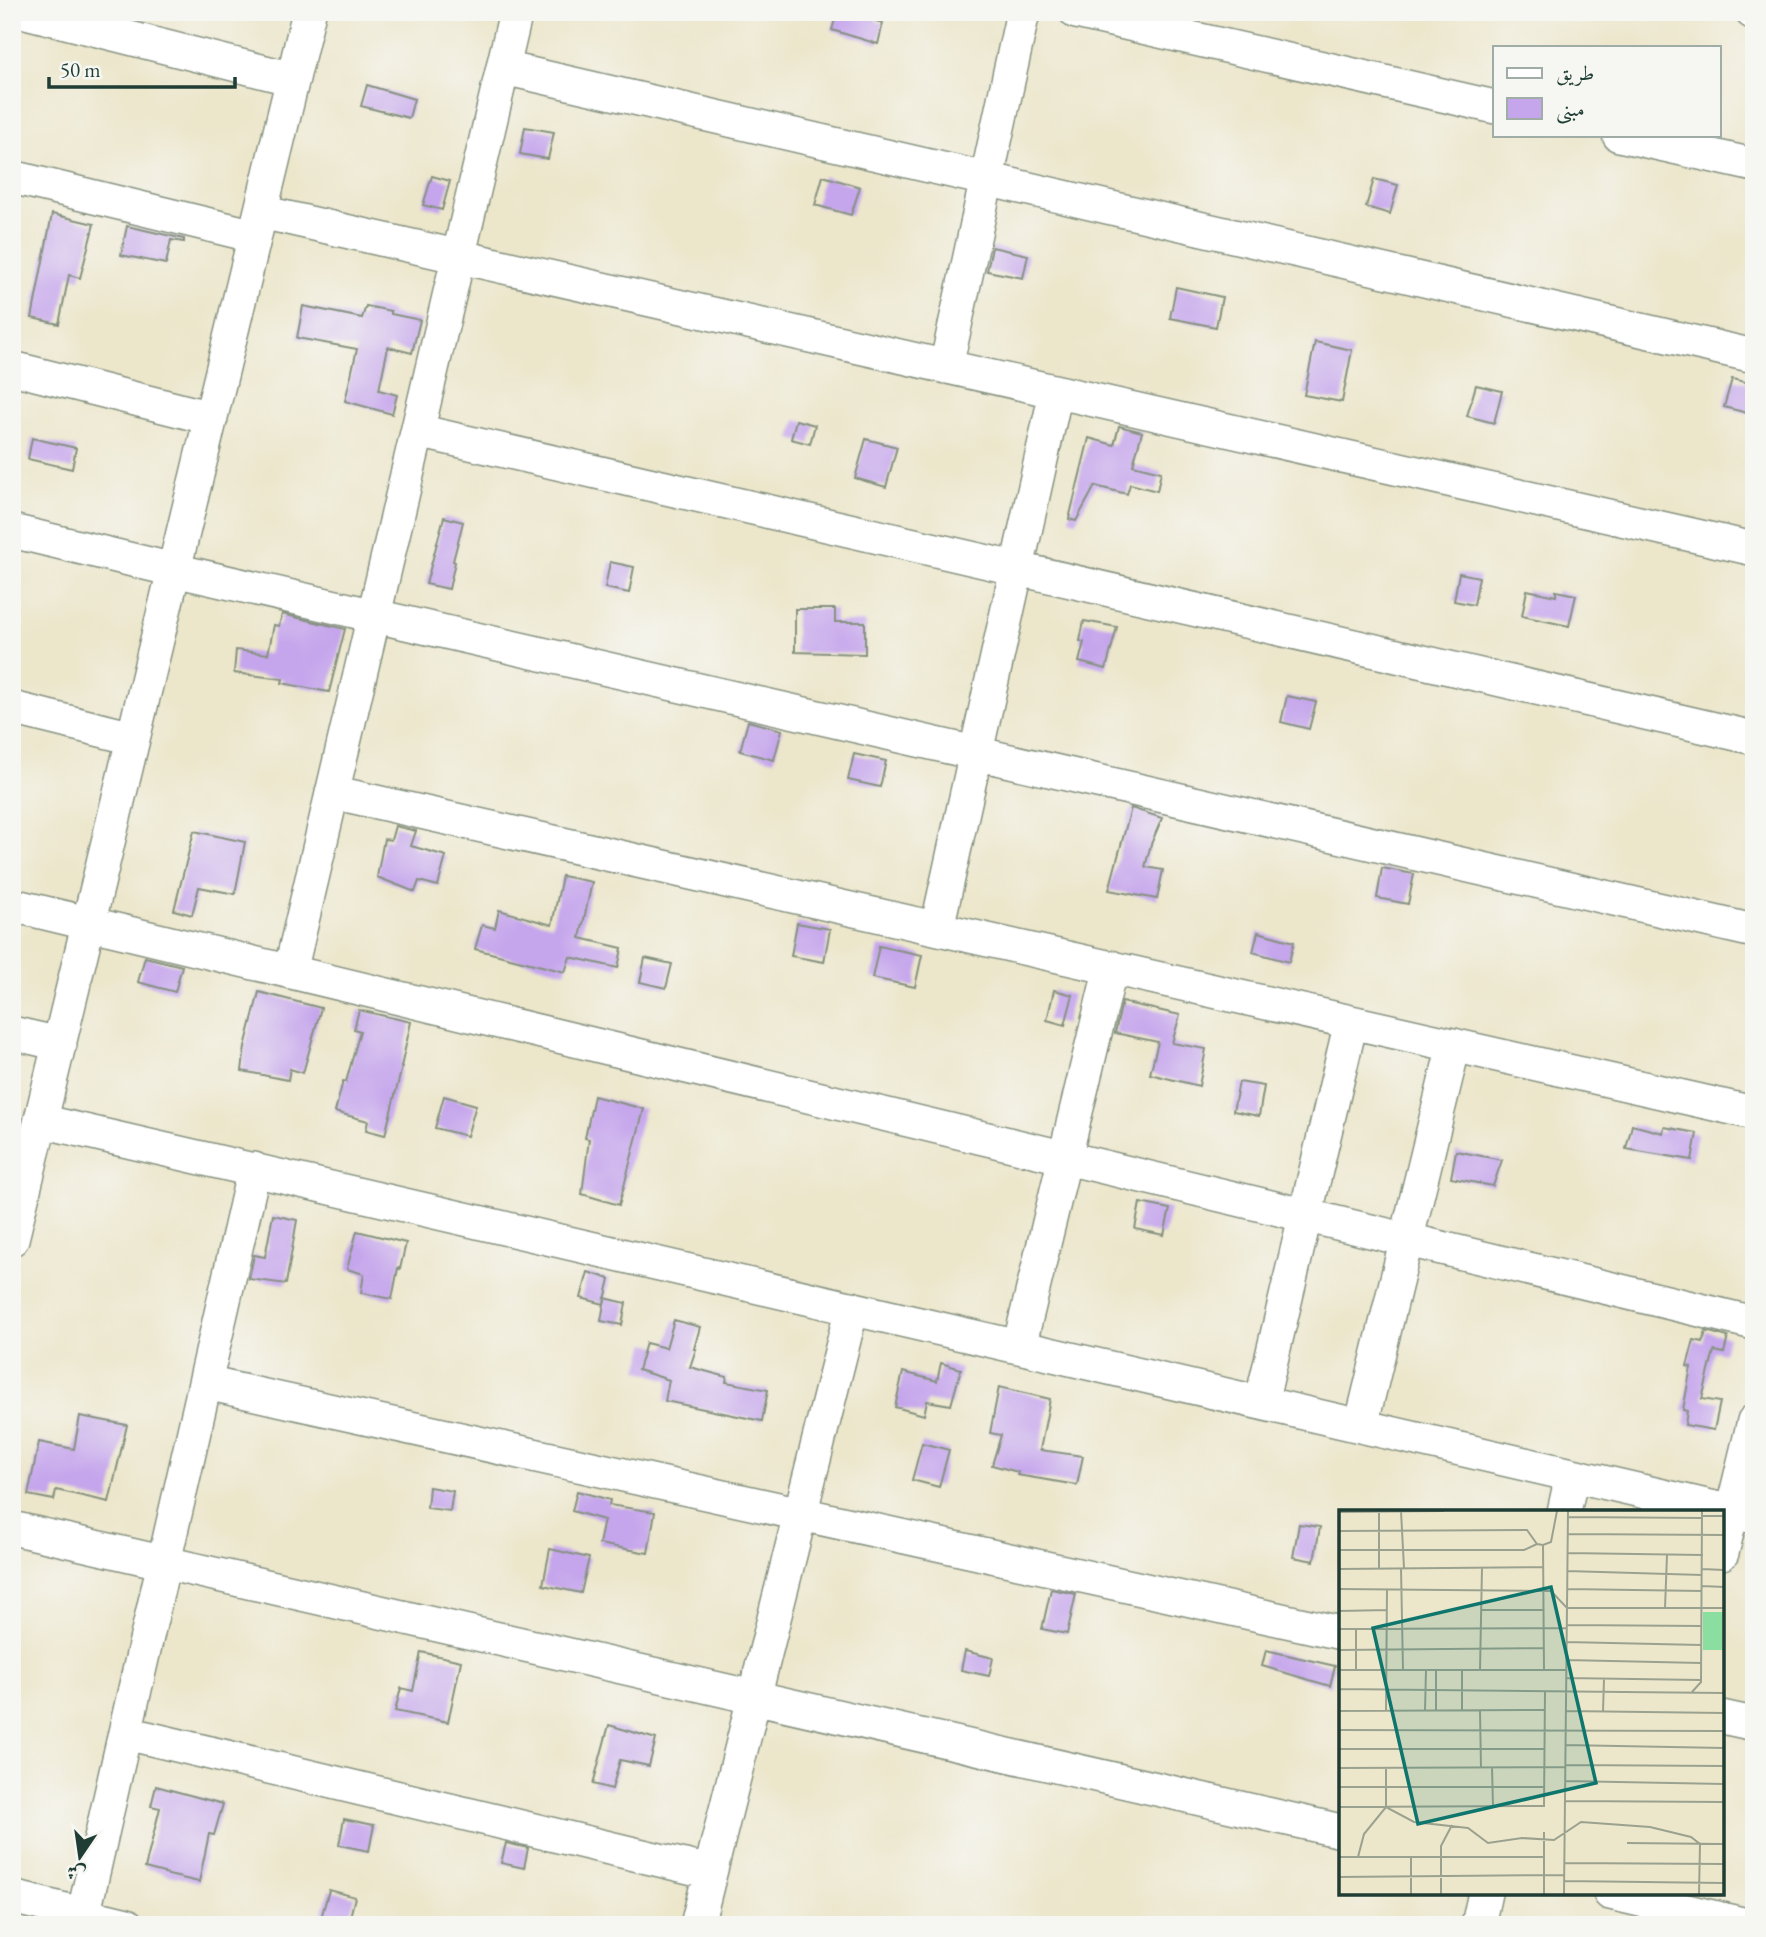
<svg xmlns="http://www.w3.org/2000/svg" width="1766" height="1937" font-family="'EB Garamond',Amiri,serif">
	<rect width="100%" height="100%" fill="#f6f6f2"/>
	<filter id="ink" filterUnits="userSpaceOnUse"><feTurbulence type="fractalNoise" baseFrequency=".0143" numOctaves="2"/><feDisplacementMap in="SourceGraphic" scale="14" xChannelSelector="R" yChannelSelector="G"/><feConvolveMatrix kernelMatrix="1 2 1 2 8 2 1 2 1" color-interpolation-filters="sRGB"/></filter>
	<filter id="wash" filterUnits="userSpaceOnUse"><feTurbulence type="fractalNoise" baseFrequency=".00686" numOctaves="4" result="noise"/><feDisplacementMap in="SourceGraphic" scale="28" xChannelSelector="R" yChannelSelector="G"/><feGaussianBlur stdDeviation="1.57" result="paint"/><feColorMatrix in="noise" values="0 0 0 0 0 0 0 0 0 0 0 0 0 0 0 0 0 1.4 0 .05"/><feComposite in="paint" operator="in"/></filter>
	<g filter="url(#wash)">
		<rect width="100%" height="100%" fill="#ece6cb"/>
		<g id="blocks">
			<path fill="#c5a5ec" d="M837 12H879L876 21 883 23 878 44 832 30Z
				M367 85 414 99 409 118 361 106Z
				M525 127 554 132 548 159 520 154Z
				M432 176 450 181 442 210 423 205Z
				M823 176 860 187 851 215 815 205Z
				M1374 179 1398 185 1390 214 1366 207Z
				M52 214 94 224 80 278 69 275 59 324 32 318Z
				M127 226 184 239V242L171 240 166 264 121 255Z
				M992 247 1028 255 1023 278 987 271Z
				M1176 287 1222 297 1216 327 1170 318Z
				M303 306 362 318 366 306 391 311V314L420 320 412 353 388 347 379 390 397 395 392 414 345 401 357 349 297 338Z
				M1315 342 1352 350 1342 402 1304 395Z
				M1732 379 1754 384V402L1751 414 1724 407Z
				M1476 385 1502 391 1494 423 1467 416Z
				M796 420 815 425 810 444 791 439Z
				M1119 426 1142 432 1133 465 1161 472 1157 491 1130 484 1127 494 1095 486 1076 521 1069 519 1089 438 1114 445Z
				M32 438 76 448 72 469 28 459Z
				M866 439 897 447 886 487 855 478Z
				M444 517 463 522 453 561 455 562 449 589 426 584Z
				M610 562 634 567 629 593 605 588Z
				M1459 573 1479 577 1474 605 1454 601Z
				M1527 590 1556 596V591L1576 595 1569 626 1522 616Z
				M795 609H835V622H865V654L795 652Z
				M282 614 345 629 329 692 282 683 283 679 234 673 236 650 268 654 274 625 279 626Z
				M1084 621 1117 627 1106 669 1079 662 1084 642 1080 641Z
				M1287 696 1316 702 1309 729 1281 722Z
				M748 721 782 730 774 760 740 751Z
				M854 754 886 761 880 787 848 780Z
				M1131 808 1162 818 1151 844 1145 867 1163 870 1157 899 1109 890Z
				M395 826 416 831 411 846 446 856 438 886 419 881 415 892 377 877 384 839 391 840Z
				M194 831 245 842 235 894 199 887 192 915 174 910Z
				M1382 868 1414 874 1408 904 1377 898Z
				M562 876 592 882 580 938 622 948 618 968 570 957 565 972 475 949 482 925 495 928 499 910 552 925Z
				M797 923 830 929 824 962 791 956Z
				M1258 932 1294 942 1289 962 1253 952Z
				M879 946 922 955 915 987 872 978Z
				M145 957 182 966 175 992 138 982Z
				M645 958 672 964 666 988 640 982Z
				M1054 990 1073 995 1065 1025 1047 1020Z
				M259 992 321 1008 303 1073 290 1069 288 1080 242 1071 245 1047Z
				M1122 1002 1180 1015 1172 1043 1206 1049 1199 1086 1150 1074 1158 1042 1115 1033Z
				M359 1010 411 1022 401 1067H402L385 1135 366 1130 368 1121 335 1112 343 1081 346 1082 360 1031 354 1029Z
				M1239 1082 1264 1086 1259 1116 1233 1111Z
				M444 1096 476 1105 467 1136 435 1128Z
				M594 1096 644 1109 619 1205 582 1194 589 1139 585 1138Z
				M1632 1125 1663 1133 1664 1127 1697 1133 1692 1160 1626 1149Z
				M1456 1151 1502 1160 1493 1186 1451 1178Z
				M1140 1203 1170 1209 1164 1235 1135 1229Z
				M273 1215 297 1220 286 1284 249 1279 254 1255 265 1257Z
				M357 1231 406 1243 400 1269 398 1268 392 1299 361 1293 364 1274 347 1269Z
				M588 1272 610 1279 604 1304 581 1298Z
				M605 1298 626 1303 622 1325 601 1321Z
				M674 1320 700 1327 694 1349H696L690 1367 727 1377 726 1382 768 1390 762 1421 665 1401 669 1380 638 1370 646 1343 666 1348Z
				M1706 1331 1728 1337 1724 1353 1714 1351 1702 1399 1720 1402 1714 1430 1685 1425 1687 1411 1683 1410 1691 1367 1687 1366 1694 1340 1703 1342Z
				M941 1363 961 1369 951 1405 927 1401 924 1415 895 1407 903 1372 937 1381Z
				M999 1387 1050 1399 1040 1450 1083 1456 1077 1485 1017 1475 1018 1472 992 1465 1001 1435 990 1433Z
				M80 1416 127 1425 109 1502 56 1490 54 1500 28 1495 39 1442 74 1449Z
				M922 1443 949 1450 939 1487 912 1480Z
				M429 1487 453 1491 450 1511 427 1508Z
				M577 1491 610 1500 609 1505 655 1512 648 1553 599 1544 604 1520 572 1511Z
				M1299 1524 1320 1527 1314 1561 1293 1557Z
				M550 1549 589 1558 581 1593 543 1585Z
				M1051 1589 1076 1594 1067 1634 1042 1629Z
				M1266 1650 1335 1666 1330 1686 1262 1666Z
				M965 1651 993 1658 989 1676 961 1670Z
				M421 1652 461 1661 448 1722 395 1711 401 1688 413 1691Z
				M609 1725 656 1739 649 1766 620 1760 612 1789 593 1784Z
				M156 1786 223 1804 214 1835 209 1834 199 1882 164 1874V1873L145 1868 160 1808 151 1806Z
				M344 1819 374 1825 369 1851 339 1845Z
				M506 1843 528 1848 524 1868 501 1863Z
				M329 1890 355 1897 348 1925 321 1918Z"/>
		</g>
	</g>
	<g filter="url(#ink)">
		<use href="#blocks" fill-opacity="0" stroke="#869280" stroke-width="2"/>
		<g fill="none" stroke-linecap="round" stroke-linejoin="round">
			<defs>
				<path id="minor" d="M26 12 293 79
					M1076 12 1495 107
					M1752 12 1754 13
					M504 68 1754 356
					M1619 135 1754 165
					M12 177 255 236
					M261 212 1754 549
					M946 367 1023 12
					M12 368 211 418
					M418 431 1754 738
					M12 531 174 570 1754 931
					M12 708 133 738
					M332 792 1754 1113
					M12 905 1754 1323
					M937 928 1056 392
					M290 972 516 12
					M12 1033 60 1044
					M41 1121 1754 1517
					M12 1239 309 12
					M1019 1347 1111 967
					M206 1383 1341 1633
					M1261 1403 1351 1022
					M1361 1426 1454 1045
					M1564 1512 1572 1475
					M12 1528 1341 1831
					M1722 1553 1754 1421
					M1722 1717 1754 1724
					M126 1733 710 1872
					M1610 1893 1747 1925
					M12 1897 127 1925
					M81 1925 254 1169
					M697 1925 852 1308
					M1478 1925 1485 1893"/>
			</defs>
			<use href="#minor" stroke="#869280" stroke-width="36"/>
			<use href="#minor" stroke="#fff" stroke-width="33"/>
		</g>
	</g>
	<g transform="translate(1339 1510)">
		<rect width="385" height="385" fill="#ece6cb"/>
		<path d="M364 102H385V140H364Z" fill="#8adea0"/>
		<path fill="none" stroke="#9aa28f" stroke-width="2" d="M40 1V59M62 1 65 58M0 2 105 1M363 6H385M229 7 363 8M0 21 188 20 198 34 204 35 212 32 218 1M229 24 385 25M204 35 205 160M0 40H185L198 34M228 43 364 45M62 58 64 160M0 59 205 57M363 59 385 60M228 61 363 65M363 76 385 77M0 79 212 81 228 98H385M228 79 363 81M326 98 328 45M142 100H204M0 101 48 100M0 114V140M228 115 363 116M0 119 228 118M227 132 362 135M0 140 204 138M227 150 362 153M0 160H227M17 160V119M141 160 143 58M227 168 362 170M0 179 385 183M353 182 362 172 363 1M0 201 205 200M0 201V160M47 201 48 79M86 201 87 160M97 201V160M123 201V160M141 201 142 258M227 201 385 203M264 202 265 169M0 220 385 221M226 235 385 238M0 239H205M226 255 385 256M153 257 154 296M0 258 226 257M47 258V297M226 271 385 274M0 277H205M226 291 385 292M0 297 205 296 206 181M288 333 385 334M0 347H205M19 347 25 324 47 297 75 312 129 318 149 333 183 328 215 330 242 312 311 317 352 327 361 334 360 384M72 347V384M225 353 385 354M0 367 225 365M225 371 385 373M102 384V336L113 315M205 384V322M225 384 229 1"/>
		<path fill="#0f766e" fill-opacity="0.15" stroke="#0f766e" stroke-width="3.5" d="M212 77 257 273 79 314 34 118Z"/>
		<rect width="385" height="385" fill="none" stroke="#1f3d34" stroke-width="3.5"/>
	</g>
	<rect width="1766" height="1937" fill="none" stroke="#f6f6f2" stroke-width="42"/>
	<rect x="1493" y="46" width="228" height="91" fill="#f6f6f2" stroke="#a0aca6" stroke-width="2"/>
	<rect x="1507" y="68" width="35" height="10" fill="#ffffff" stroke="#a0aca6" stroke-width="2"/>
	<text x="1556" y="80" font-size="21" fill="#1f3d34">طريق</text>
	<rect x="1507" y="98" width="35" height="21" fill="#c5a5ec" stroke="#a0aca6" stroke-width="2"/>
	<text x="1556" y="116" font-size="21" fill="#1f3d34">مبنى</text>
	<g transform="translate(80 1857) rotate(193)" stroke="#f6f6f2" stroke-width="5" paint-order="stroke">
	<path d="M0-5L12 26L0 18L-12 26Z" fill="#1f3d34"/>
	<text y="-10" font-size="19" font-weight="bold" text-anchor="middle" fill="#1f3d34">ش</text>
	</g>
	<path d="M49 77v10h186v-10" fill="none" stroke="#1f3d34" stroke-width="3.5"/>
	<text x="60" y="77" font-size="21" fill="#1f3d34" stroke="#f6f6f2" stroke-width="5" paint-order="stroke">50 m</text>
</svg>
